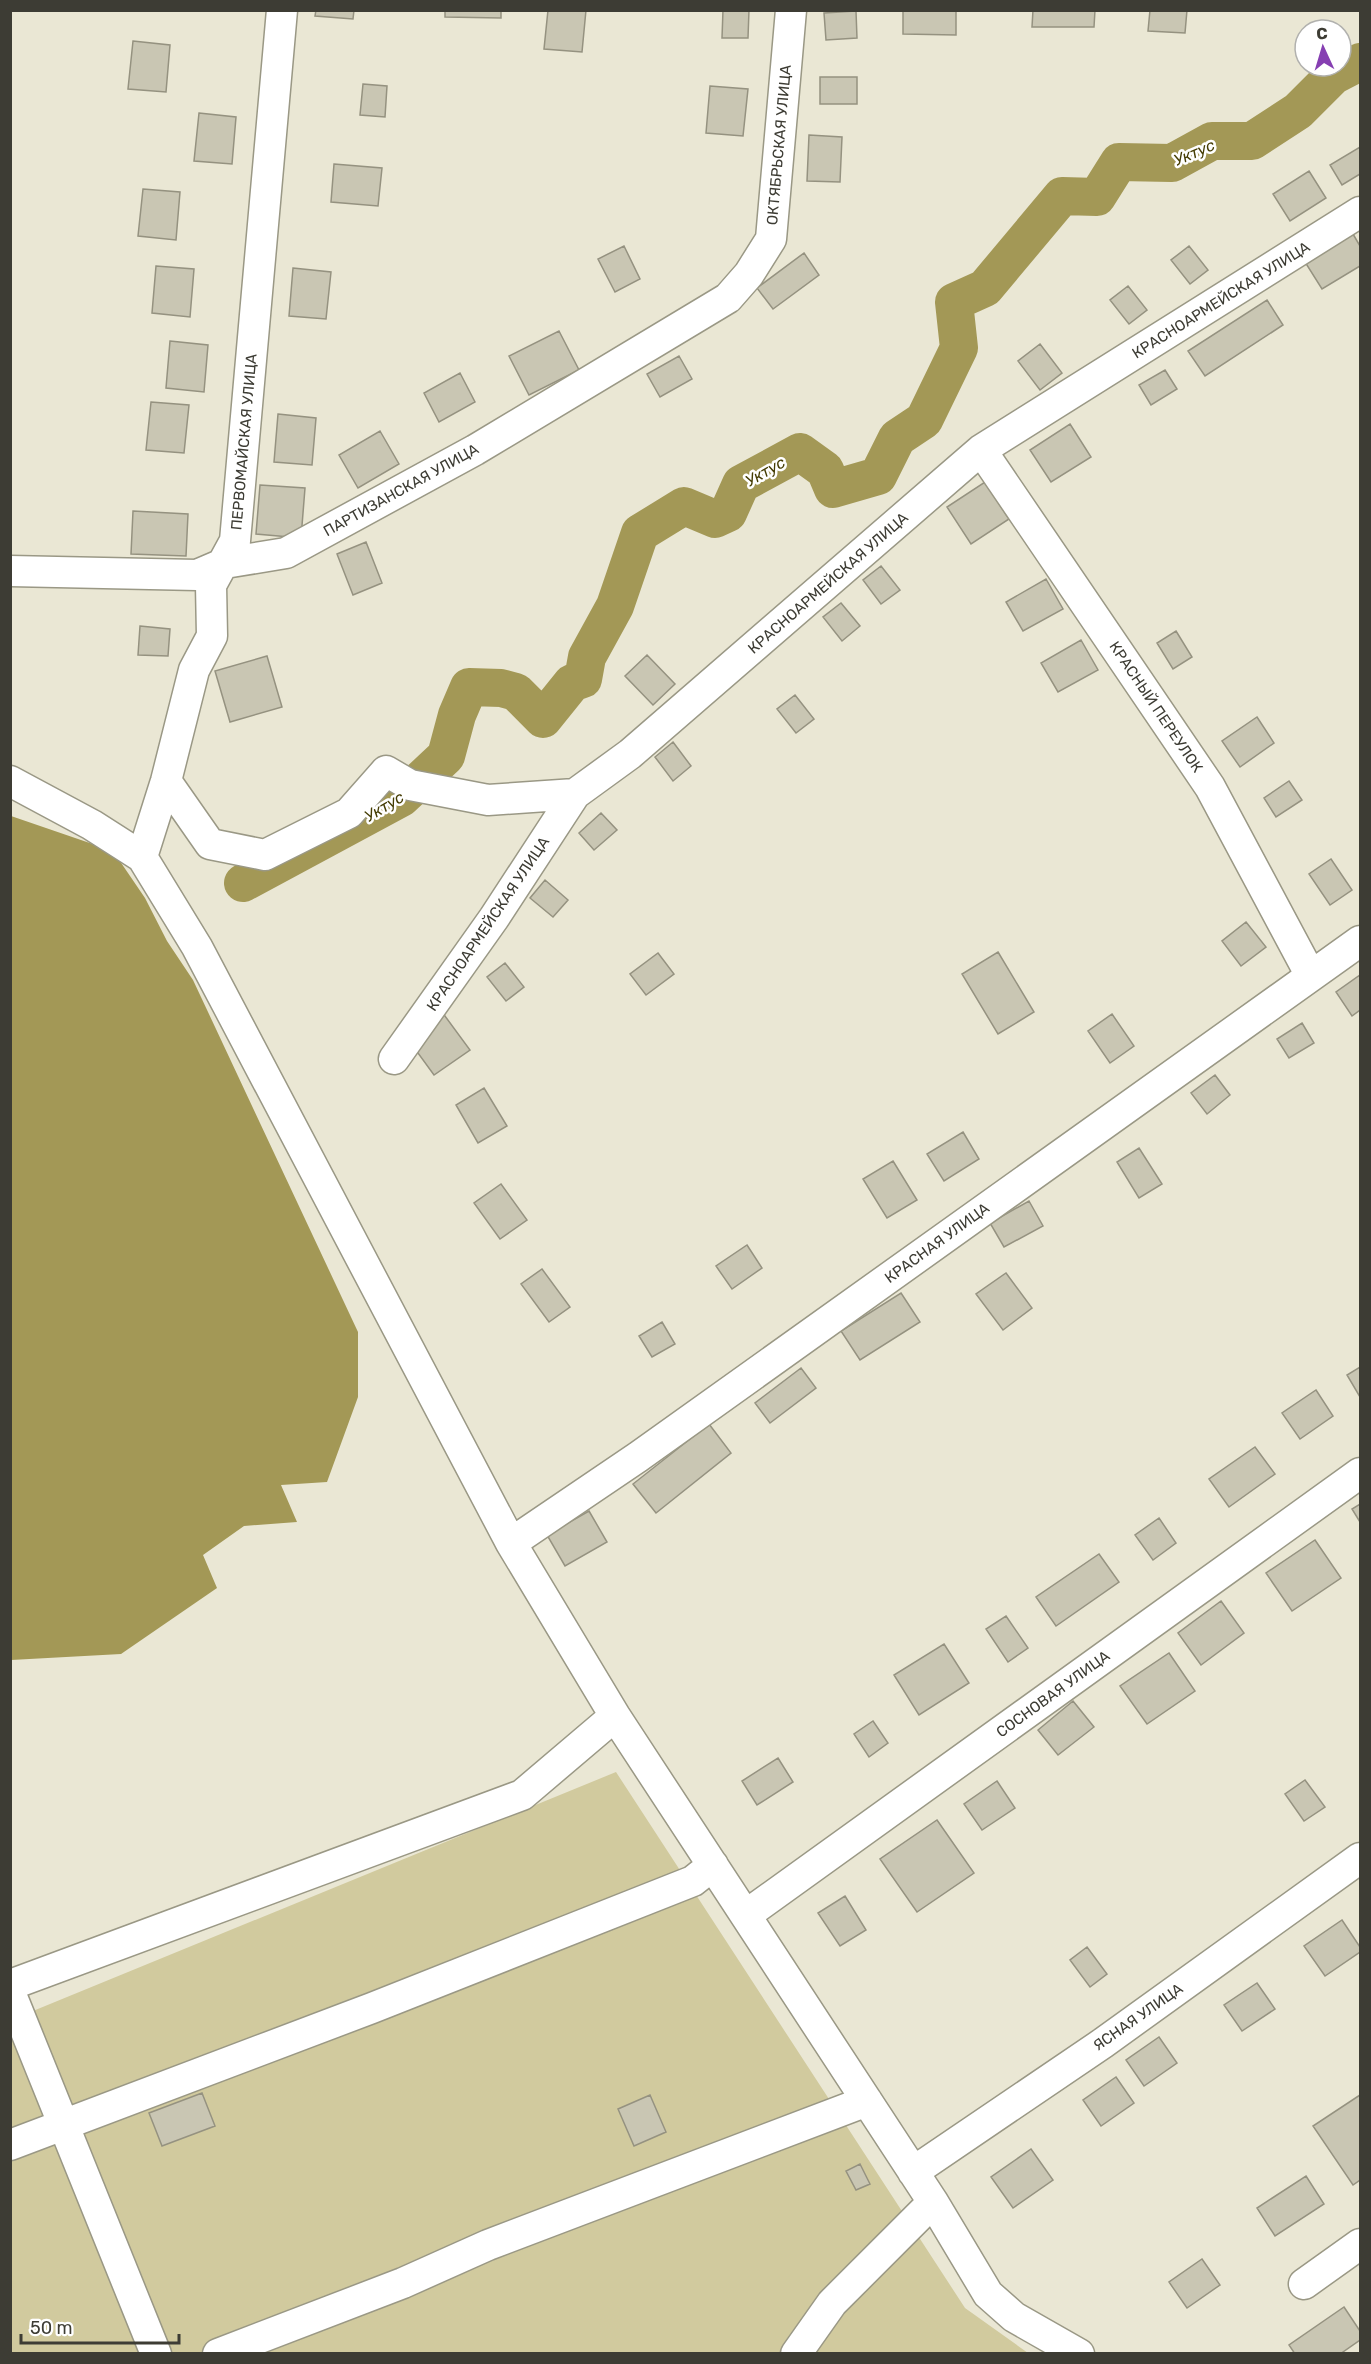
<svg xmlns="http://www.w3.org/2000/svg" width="1371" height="2364" font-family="Rubik,sans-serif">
	<rect width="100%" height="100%" fill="#eae7d4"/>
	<path fill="#d1ca9e" d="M616 1772 965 2308 1028 2353 11 2354V2020Z"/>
	<path fill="#a39856" d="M11 816 113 851 145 898 167 941 193 980 358 1332V1397L327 1482 281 1485 297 1522 244 1526 203 1555 217 1588 121 1654 11 1660Z"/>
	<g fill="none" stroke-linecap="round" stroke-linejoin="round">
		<path stroke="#a39856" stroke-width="38" d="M243 883 401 798 446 756 457 715 469 687 501 688 516 692 543 719 572 683 583 679 587 657 615 606 640 533 684 506 715 519 728 513 741 484 800 452 825 470 833 489 878 476 897 438 924 420 959 348 954 302 985 288 1062 196 1097 197 1119 162 1172 163 1212 141H1252L1298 111 1333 76 1360 62"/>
	</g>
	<path fill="#c9c6b3" stroke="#959280" stroke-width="1.5" d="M316 10H354L353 19 315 16Z
		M445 10H501V18L445 17Z
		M548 10H586L582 52 544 49Z
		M723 10H749L748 38H722Z
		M903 10H956V35L903 34Z
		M1033 10H1095L1094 27H1032Z
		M1150 10H1187L1185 33 1148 31Z
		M856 11 857 38 826 40 824 13Z
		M133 41 170 45 166 92 128 89Z
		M820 77H857V104H820Z
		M363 84 387 86 385 117 360 115Z
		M710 86 748 89 743 136 706 133Z
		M199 113 236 117 232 164 194 161Z
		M809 135 842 137 840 182 807 181Z
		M1360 147V174L1342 185 1330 165Z
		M334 164 382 168 378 206 331 202Z
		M1309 171 1326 198 1290 221 1273 194Z
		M143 189 180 192 176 240 138 236Z
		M1353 234 1360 246V266L1322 289 1305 262Z
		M624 246 640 279 615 292 598 259Z
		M1189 246 1208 270 1190 284 1171 260Z
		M804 253 819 275 773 309 757 288Z
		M156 266 194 269 190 317 152 313Z
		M293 268 331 272 326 319 289 316Z
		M1128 286 1147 310 1129 324 1110 300Z
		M1267 300 1283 325 1205 376 1188 351Z
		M559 331 579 370 529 395 509 356Z
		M170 341 208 345 204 392 166 388Z
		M1040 344 1062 373 1040 390 1018 361Z
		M679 356 692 379 660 397 647 374Z
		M1165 370 1177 389 1151 405 1139 385Z
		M460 373 475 402 439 422 424 393Z
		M151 402 189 405 184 453 146 450Z
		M278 414 316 418 312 465 274 462Z
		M1070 424 1091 457 1051 482 1030 450Z
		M380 431 399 464 358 488 339 455Z
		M985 482 1009 519 971 544 947 507Z
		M260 485 305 488 301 538 256 534Z
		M133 511 188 514 186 556 131 554Z
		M366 542 382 583 353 595 337 554Z
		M881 566 900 590 881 604 863 580Z
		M1046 579 1063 609 1023 631 1006 602Z
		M841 603 860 626 842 641 823 617Z
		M140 626 170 629 168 656 138 655Z
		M1176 631 1192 657 1173 669 1157 643Z
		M1081 640 1098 670 1058 692 1041 663Z
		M647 655 675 684 653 705 625 676Z
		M267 656 282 707 230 722 215 671Z
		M795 695 814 719 796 733 777 709Z
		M1257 717 1274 743 1240 767 1222 741Z
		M673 742 691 766 673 781 655 757Z
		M1289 781 1302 800 1276 817 1264 798Z
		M601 813 617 830 594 850 579 833Z
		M1331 859 1352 890 1330 905 1309 874Z
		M545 880 568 900 553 917 530 898Z
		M1246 922 1266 947 1241 966 1222 941Z
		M998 952 1034 1012 998 1034 962 974Z
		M658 953 674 974 646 995 630 974Z
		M505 963 524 987 506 1001 487 977Z
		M1360 975V1010L1352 1016 1336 992Z
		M442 1012 470 1050 434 1075 407 1038Z
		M1112 1014 1134 1046 1110 1063 1088 1031Z
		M1302 1023 1314 1043 1289 1058 1277 1039Z
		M1215 1075 1230 1095 1207 1114 1191 1093Z
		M484 1088 507 1126 478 1143 456 1105Z
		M963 1132 979 1159 944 1181 927 1154Z
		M1139 1148 1162 1184 1139 1198 1117 1162Z
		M893 1161 917 1200 887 1218 863 1179Z
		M501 1184 527 1220 500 1239 474 1203Z
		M1029 1201 1043 1226 1004 1247 990 1223Z
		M747 1245 762 1268 732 1289 716 1266Z
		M542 1269 570 1307 549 1322 521 1284Z
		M1006 1273 1032 1308 1003 1330 976 1294Z
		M901 1293 920 1322 860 1360 841 1331Z
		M662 1322 675 1344 652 1357 639 1336Z
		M1360 1367V1397L1347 1375Z
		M801 1368 816 1388 770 1423 755 1403Z
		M1316 1390 1333 1416 1300 1439 1282 1413Z
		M709 1424 731 1453 656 1513 633 1484Z
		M1255 1447 1275 1474 1229 1507 1209 1479Z
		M1360 1504V1522L1352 1509Z
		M589 1511 607 1542 565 1566 547 1535Z
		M1159 1518 1176 1543 1153 1560 1135 1535Z
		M1315 1540 1341 1578 1292 1611 1266 1573Z
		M1099 1554 1119 1582 1056 1626 1036 1597Z
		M1221 1601 1244 1633 1201 1665 1178 1633Z
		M1006 1616 1028 1648 1008 1662 986 1629Z
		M944 1644 969 1683 919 1715 894 1675Z
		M1169 1653 1195 1691 1147 1724 1120 1686Z
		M1073 1701 1094 1727 1058 1755 1038 1730Z
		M873 1721 888 1743 869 1757 854 1734Z
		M778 1758 793 1782 757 1805 742 1781Z
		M1305 1780 1325 1807 1304 1821 1285 1794Z
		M997 1781 1015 1808 982 1830 964 1804Z
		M937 1820 974 1873 917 1912 880 1859Z
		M845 1896 866 1930 840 1946 818 1913Z
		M1342 1920 1360 1947V1952L1325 1976 1304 1946Z
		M1087 1947 1107 1974 1090 1987 1070 1960Z
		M1257 1983 1275 2009 1242 2031 1224 2005Z
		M1159 2037 1177 2063 1144 2086 1126 2060Z
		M1116 2077 1134 2103 1101 2126 1083 2100Z
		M202 2093 215 2126 162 2146 149 2113Z
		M650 2095 666 2132 634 2146 618 2109Z
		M1360 2095V2180L1353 2185 1313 2126Z
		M1031 2149 1053 2180 1013 2208 991 2177Z
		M860 2164 870 2184 856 2190 846 2171Z
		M1306 2176 1324 2204 1275 2236 1257 2208Z
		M1202 2259 1220 2285 1187 2308 1169 2282Z
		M1344 2307 1360 2331V2340L1340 2354H1295L1289 2345Z"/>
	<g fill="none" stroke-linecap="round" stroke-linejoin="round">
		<defs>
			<path id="minor" d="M981 450 1210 787 1311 976
				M10 571 197 575 225 563 286 553 475 450 728 298 749 274 771 239 791 10
				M10 781 92 825 142 857 197 947 511 1543 615 1716 933 2202 988 2294 1014 2317 1079 2354
				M166 781 210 844 265 855 349 813 386 771 410 785 488 800 575 794
				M142 857 166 781 194 670 212 636 211 585 235 541 282 10
				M394 1059 494 918 575 794 630 754 981 450 1360 212
				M511 1543 638 1457 1360 941
				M746 1915 1360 1473
				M10 1985 522 1795 615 1716
				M10 1992 156 2354
				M10 2145 372 2008 693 1881 713 1865
				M913 2172 1103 2043 1360 1858
				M1304 2284 1360 2244
				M218 2354 403 2283 488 2245 867 2101
				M796 2354 832 2303 933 2202"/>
		</defs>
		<use href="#minor" stroke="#9a9885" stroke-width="33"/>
		<use href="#minor" stroke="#fff" stroke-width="30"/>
	</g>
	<g text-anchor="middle" stroke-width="5" stroke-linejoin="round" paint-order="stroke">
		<g font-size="15" fill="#3d3c34" stroke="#fff">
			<text transform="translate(779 145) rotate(-85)" y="5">ОКТЯБРЬСКАЯ УЛИЦА</text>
			<text transform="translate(1221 300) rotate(-32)" y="5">КРАСНОАРМЕЙСКАЯ УЛИЦА</text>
			<text transform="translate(244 442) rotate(-85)" y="5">ПЕРВОМАЙСКАЯ УЛИЦА</text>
			<text transform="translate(401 490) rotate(-29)" y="5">ПАРТИЗАНСКАЯ УЛИЦА</text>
			<text transform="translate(828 583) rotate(-41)" y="5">КРАСНОАРМЕЙСКАЯ УЛИЦА</text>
			<text transform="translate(1156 707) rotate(56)" y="5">КРАСНЫЙ ПЕРЕУЛОК</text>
			<text transform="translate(488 924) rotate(-56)" y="5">КРАСНОАРМЕЙСКАЯ УЛИЦА</text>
			<text transform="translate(937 1243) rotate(-36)" y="5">КРАСНАЯ УЛИЦА</text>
			<text transform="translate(1053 1694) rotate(-36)" y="5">СОСНОВАЯ УЛИЦА</text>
			<text transform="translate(1138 2017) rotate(-35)" y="5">ЯСНАЯ УЛИЦА</text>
		</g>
		<g font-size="16" font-style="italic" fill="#443c03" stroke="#fff">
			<text transform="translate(1194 152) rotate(-23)" y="6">Уктус</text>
			<text transform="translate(765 471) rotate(-30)" y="6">Уктус</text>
			<text transform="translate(384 806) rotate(-31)" y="6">Уктус</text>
		</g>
	</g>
	<rect width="1371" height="2364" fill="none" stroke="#3d3c34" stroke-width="24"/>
	<g transform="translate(1323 48) rotate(356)"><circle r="28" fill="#ffffff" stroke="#b1b1ae" stroke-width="1.5"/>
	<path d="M0-4.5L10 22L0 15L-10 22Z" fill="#863fb2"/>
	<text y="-9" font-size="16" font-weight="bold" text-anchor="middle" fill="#3d3c34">С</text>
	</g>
	<path d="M21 2334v9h158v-9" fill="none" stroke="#3d3c34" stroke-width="3"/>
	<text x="30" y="2334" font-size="18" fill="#3d3c34" stroke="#ffffff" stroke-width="4.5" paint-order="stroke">50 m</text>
</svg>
